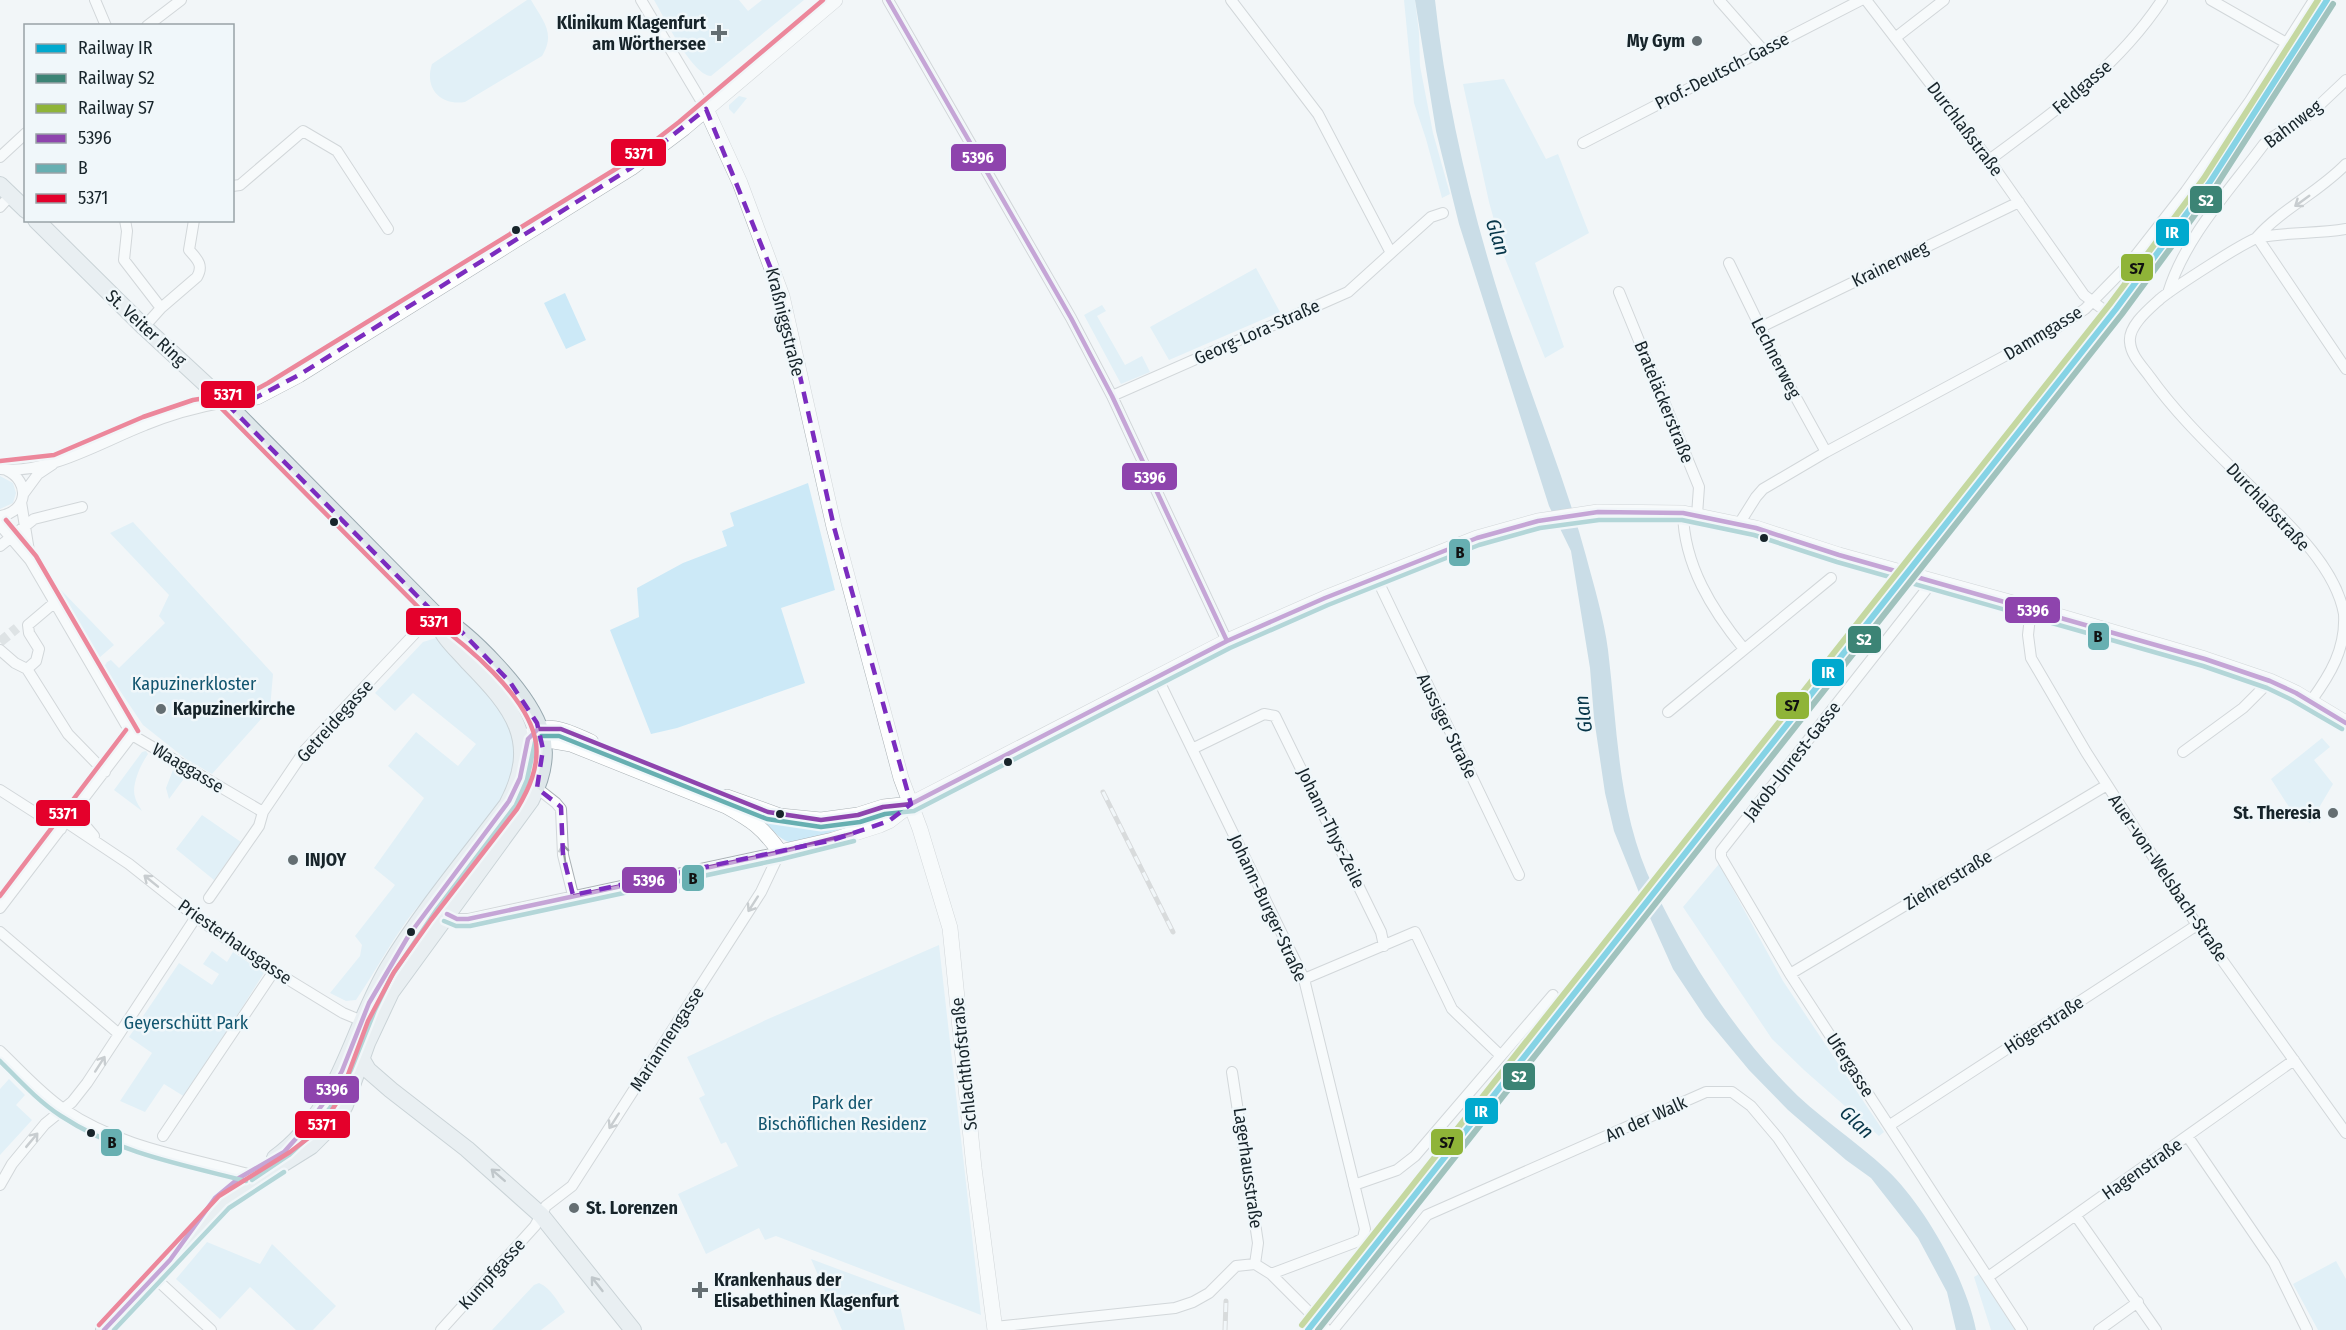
<svg xmlns="http://www.w3.org/2000/svg" width="2346" height="1330" font-family="'Fira Sans Condensed',sans-serif">
	<rect width="100%" height="100%" fill="#f2f6f8"/>
	<path fill="#cce9f7" d="M527 0H531C543 21 556 33 542 56L465 102C440 106 424 88 432 64Z
		M654 0H739L748 11 762 0H804L711 76C692 75 664 17 654 0Z
		M1404 0H1415L1419 33 1420 66 1433 133 1450 194 1442 198 1426 139 1414 103Z
		M1504 79 1546 159 1558 154 1589 233 1535 263 1564 347 1545 358 1504 256 1489 202 1463 84Z
		M739 96 747 98 734 114 729 109V105Z
		M1256 268 1280 312 1169 360 1150 327Z
		M565 293 586 340 566 349 544 303Z
		M1102 305 1106 311 1097 316 1125 365 1142 356 1150 372 1121 384 1084 315Z
		M0 476 13 483 16 493 13 503 0 509Z
		M808 483 835 590 781 608 805 683 677 728 651 734 610 630 639 617 637 588 683 563 727 546 722 531 734 526 730 513Z
		M133 522 273 674 270 709 212 774 186 759 143 725 104 667 107 662 111 660 119 668 165 623 159 616 169 595 110 533Z
		M60 589 114 645 99 658 59 590Z
		M436 638C463 665 497 694 512 729 536 786 440 877 408 919 389 945 374 974 356 1000L346 1001 330 993 360 956 362 945 355 936 395 885 374 868 424 798 388 766 416 732 458 766 476 744 413 693 395 711 375 693 423 642Z
		M2322 738 2330 747 2314 760 2333 784 2310 823 2304 819 2298 821 2271 779Z
		M146 751 148 754C141 764 131 785 135 797 136 802 140 807 142 811L114 790 142 752Z
		M173 770 183 777V780L169 799 166 788Z
		M881 814 882 817 794 843C780 842 770 826 760 817Z
		M202 815 241 842 214 880 176 849Z
		M1719 864 1783 981 1884 1132 1879 1136 1804 1070 1772 1039 1683 907Z
		M939 945 981 1315 776 1236 765 1240 759 1228 706 1254 678 1194 738 1166 726 1142 721 1144 699 1098 705 1095 687 1057 768 1019Z
		M212 951 227 962 233 952 264 973 185 1097 164 1084 145 1112 120 1101 152 1053 129 1037 179 963 212 985 219 974 203 964Z
		M9 1079 25 1095 16 1105 32 1120 0 1155V1089Z
		M207 1242 260 1264 272 1244 336 1306 313 1330H296L250 1287 220 1319 176 1279Z
		M811 1259 897 1291 905 1330H842Z
		M2336 1261 2346 1279V1330H2318L2293 1284Z
		M1979 1274 2015 1330H1991L1974 1277Z
		M539 1283C551 1288 558 1302 565 1312L541 1330H492L534 1285Z"/>
	<path fill="#99bfd2" d="M1415 0H1435C1448 123 1480 243 1520 360 1542 425 1568 489 1586 556 1594 586 1604 619 1608 650 1618 731 1617 812 1654 888 1688 959 1731 1027 1786 1084 1816 1116 1855 1140 1887 1170 1925 1206 1966 1279 1976 1330H1956L1947 1292 1918 1238 1871 1178 1846 1160 1788 1110 1749 1070 1705 1017 1673 969 1642 900 1614 831 1605 793 1594 718 1590 668 1571 551 1549 506 1459 224 1436 131Z"/>
	<g fill="none" stroke-linecap="round" stroke-linejoin="round">
		<path stroke="#c6cccf" stroke-width="10" stroke-dasharray="10 5" stroke-linecap="butt" d="M0 642 17 628"/>
		<defs>
			<path id="street" d="M95 0 106 26
				M641 0 706 109
				M888 0 1071 318 1112 396 1227 641
				M1719 0 1763 50
				M1866 0 1989 160 2084 295 2108 313
				M2211 0 2288 44
				M147 26 181 0
				M1895 38 1944 0
				M1583 143 1861 0
				M0 157 26 133
				M1989 160C2053 113 2118 67 2162 0
				M232 186 240 185 303 131 337 151 388 229
				M0 207 10 196
				M125 220 127 231 124 260 161 308
				M2257 237 2346 369
				M2257 237C2282 209 2319 192 2346 164
				M1391 253 1431 217 1443 213
				M1729 263 1784 376 1826 452
				M1619 292 1699 487 1697 515
				M2168 293C2185 237 2230 190 2264 144L2271 138 2310 114 2346 80
				M144 327 161 308 197 277C204 265 197 259 189 250L194 220
				M1761 327 2019 202
				M1112 396 1348 292 1391 253 1318 114 1231 0
				M0 469C48 475 101 442 145 425 171 414 197 407 225 402
				M24 493 38 474 53 464
				M21 502 30 557
				M1683 513C1684 565 1712 610 1744 649
				M0 516C28 512 31 481 6 470
				M1739 524 1756 497 1763 489 1826 452 2053 330 2085 309 2129 264 2186 191 2250 101 2314 0
				M0 525 30 560 132 735 263 812
				M0 546 34 519 82 507
				M1376 577 1519 875
				M1933 581 1721 851V857L1790 974 2022 1330
				M2031 608 2028 635 2031 658 2086 752 2197 925 2346 1133
				M28 625 54 603
				M0 650 15 663 27 669
				M27 669 68 734 105 772
				M27 669 36 661 39 649 29 633 28 625
				M1157 677 1304 979 1365 1229 1363 1238 1356 1242 1271 1274
				M2311 701C2330 675 2346 649 2344 614 2335 563 2280 516 2245 481 2212 448 2177 415 2150 377 2143 367 2131 356 2130 342 2128 326 2149 309 2160 299 2172 289 2248 239 2260 237 2288 232 2318 234 2346 229
				M1668 712 1831 578
				M1192 749 1264 714 1275 716 1381 932 1384 946
				M2183 752 2243 708 2270 681
				M537 788 556 803 561 809 563 855 573 895
				M0 790 61 829
				M79 805 83 823 94 836
				M66 822 129 864 196 917 258 961 343 1013 367 1023
				M209 898 259 826 263 812 305 750 434 613
				M0 908 132 735
				M447 914 457 919H468L780 852
				M0 932 119 1034
				M1790 974 2107 785
				M1304 979 1415 932 1452 1009 1500 1055
				M0 1051C21 1071 41 1094 65 1110 119 1147 187 1157 248 1174
				M1232 1072 1258 1243 1255 1264
				M1890 1125 2197 925
				M163 1136 274 971
				M2188 1137 2274 1263 2307 1330
				M0 1185 12 1164 45 1124 72 1102 87 1083 196 917
				M1354 1185 1397 1170 1415 1156 1553 995
				M2076 1216 2156 1330
				M1988 1277 2294 1060
				M155 1278 211 1330
				M995 1327 1175 1308 1193 1302 1209 1293 1236 1266 1255 1264 1271 1274 1327 1330
				M441 1330 535 1226 546 1206 572 1186 761 892 780 852
				M1333 1330 1427 1215 1706 1092H1732L1751 1106 1778 1138 1907 1330
				M2099 1330 2138 1302"/>
			<path id="secondary" d="M706 109 740 183 782 296 834 527 901 778 920 829 950 928 974 1168 995 1330
				M225 402 257 397 299 375 631 168 684 128 835 0
				M542 739 571 744 726 806C753 821 762 827 780 852L833 840 880 825 889 821 911 804 1227 641 1325 598 1477 538 1538 521 1598 512 1683 513 1756 528 1839 555 2031 608 2205 659 2270 681 2296 693 2346 723
				M523 753 528 737C548 719 570 733 591 742
				M727 797 780 816 821 820 858 815 883 807 911 804"/>
			<path id="primary" d="M0 185 26 210
				M36 220 144 327 225 402 434 613C469 632 530 694 541 733 548 756 541 780 531 800L391 992 367 1043 345 1105 336 1121 311 1146 242 1189 224 1202 104 1330
				M361 1058 368 1070 391 1090 467 1149 541 1215 633 1330
				M275 1158C340 1111 350 1032 388 968 423 910 467 858 507 805 541 741 513 708 468 662 453 645 441 636 434 613"/>
		</defs>
		<use href="#street" stroke="#aab1b5" stroke-width="12"/>
		<use href="#secondary" stroke="#aab1b5" stroke-width="16"/>
		<use href="#primary" stroke="#98a8af" stroke-width="18"/>
		<use href="#street" stroke="#fdfefe" stroke-width="10"/>
		<use href="#secondary" stroke="#fdfefe" stroke-width="15"/>
		<use href="#primary" stroke="#dee7ea" stroke-width="16"/>
		<defs>
			<path id="rail" d="M1103 792 1173 932
				M1225 1330 1226 1301"/>
		</defs>
		<use href="#rail" stroke="#b8babb" stroke-width="5"/>
		<use href="#rail" stroke="#f0f7fa" stroke-width="3" stroke-dasharray="9" stroke-linecap="butt"/>
		<defs>
			<path id="bus-1" d="M888 0 1071 318 1112 396 1227 641
				M447 914 457 919H468L780 852 852 834
				M104 1330 170 1260 215 1198 239 1178 284 1152 308 1125 327 1098 342 1071 369 1003 409 935 509 801 520 778 528 739 538 729H561L768 812 821 820 858 815 883 807 911 804 1227 641 1325 598 1477 538 1538 521 1598 512 1683 513 1756 528 1839 555 2205 659 2270 681 2296 693 2346 723"/>
			<path id="bus-2" d="M444 921 456 926H470L782 859 854 841
				M0 1061C20 1081 38 1101 61 1116 117 1153 183 1165 246 1181
				M252 1180 289 1155 305 1140 330 1108 351 1070 375 1010 391 977 437 909 516 805 527 780 535 742 541 736H559L767 819 821 827 860 822 885 814 914 811 1230 648 1328 605 1479 545 1540 528 1599 520H1682L1754 535 1837 562 2203 666 2267 688 2292 700 2342 729
				M114 1330 229 1208 284 1172"/>
			<path id="bus-3" d="M0 461 54 455 143 417 193 400 255 390 268 383 627 162 679 122 823 0
				M6 520 36 556 138 731
				M0 896 126 730
				M99 1325 219 1196 290 1152 315 1133 325 1121 339 1099 368 1021 394 972 431 920 517 809C529 789 539 767 536 743 529 696 465 644 429 618L220 407"/>
		</defs>
		<use href="#bus-1" stroke="#f0f7fa" stroke-width="9"/>
		<use href="#bus-2" stroke="#f0f7fa" stroke-width="9"/>
		<use href="#bus-3" stroke="#f0f7fa" stroke-width="9"/>
		<use href="#bus-1" stroke="#8e44ad" stroke-width="4.5"/>
		<use href="#bus-2" stroke="#67afb1" stroke-width="4.5"/>
		<use href="#bus-3" stroke="#e4002b" stroke-width="4.5"/>
		<defs>
			<path id="rail-1" d="M1308 1330 2116 309 2210 182 2327 0"/>
			<path id="rail-2" d="M1318 1330 2122 314 2216 186 2333 4"/>
			<path id="rail-3" d="M1302 1325 2110 304 2204 178 2318 0"/>
		</defs>
		<use href="#rail-1" stroke="#f0f7fa" stroke-width="10"/>
		<use href="#rail-2" stroke="#f0f7fa" stroke-width="10"/>
		<use href="#rail-3" stroke="#f0f7fa" stroke-width="10"/>
		<use href="#rail-1" stroke="#00a9ce" stroke-width="6"/>
		<use href="#rail-2" stroke="#3c8475" stroke-width="6"/>
		<use href="#rail-3" stroke="#8fb438" stroke-width="6"/>
	</g>
	<defs><path id="oneway-shaft" d="M-6 0H5M1.5-3L5.5 0L1.5 3" fill="none" stroke-width="1.6" stroke-linecap="round" stroke-linejoin="round" transform="scale(1.5)"/></defs>
	<g stroke="#969c9f">
		<use href="#oneway-shaft" transform="translate(2302 201) rotate(144)"/>
		<use href="#oneway-shaft" transform="translate(564 853) rotate(-97)"/>
		<use href="#oneway-shaft" transform="translate(151 881) rotate(-141)"/>
		<use href="#oneway-shaft" transform="translate(753 904) rotate(123)"/>
		<use href="#oneway-shaft" transform="translate(100 1064) rotate(-57)"/>
		<use href="#oneway-shaft" transform="translate(614 1121) rotate(123)"/>
		<use href="#oneway-shaft" transform="translate(32 1140) rotate(-50)"/>
	</g>
	<g stroke="#848f94">
		<use href="#oneway-shaft" transform="translate(498 1175) rotate(-139)"/>
		<use href="#oneway-shaft" transform="translate(597 1284) rotate(-128)"/>
	</g>
	<path d="M0 0H2346V1330H0ZM706 109 782 296 834 527 911 804 889 821 833 840 573 895 563 855 561 807 537 788 543 749 537 723 510 682 453 623 434 613 225 402 257 397 299 375 631 168Z" fill="#f2f6f8" fill-opacity=".55" fill-rule="evenodd"/>
	<path fill="none" stroke="#7b2cbf" stroke-width="4.5" stroke-dasharray="12 8" stroke-linejoin="round" d="M706 109 782 296 834 527 911 804 889 821 833 840 573 895 563 855 561 807 537 788 543 749 537 723 510 682 453 623 434 613 225 402 257 397 299 375 631 168Z"/>
	<g fill="#646e72" stroke="#f0f7fa" stroke-width="2">
		<path d="M716 24h6v6h6v6h-6v6h-6v-6h-6v-6h6z"/>
		<circle cx="1697" cy="41" r="6"/>
		<circle cx="161" cy="709" r="6"/>
		<circle cx="2333" cy="813" r="6"/>
		<circle cx="293" cy="860" r="6"/>
		<circle cx="574" cy="1208" r="6"/>
		<path d="M697 1281h6v6h6v6h-6v6h-6v-6h-6v-6h6z"/>
	</g>
	<g fill="#17242a" stroke="#f0f7fa" stroke-width="2">
		<circle cx="516" cy="230" r="5"/>
		<circle cx="334" cy="522" r="5"/>
		<circle cx="1764" cy="538" r="5"/>
		<circle cx="1008" cy="762" r="5"/>
		<circle cx="780" cy="814" r="5"/>
		<circle cx="411" cy="932" r="5"/>
		<circle cx="91" cy="1133" r="5"/>
	</g>
	<g text-anchor="middle" stroke-width="5" stroke-linejoin="round" paint-order="stroke">
		<g font-size="18" font-weight="bold" fill="#17242a" stroke="#f0f7fa" text-anchor="start">
			<text x="706" y="29" text-anchor="end">Klinikum Klagenfurt<tspan x="706" dy="21">am Wörthersee</tspan></text>
			<text x="1685" y="47" text-anchor="end">My Gym</text>
			<text x="173" y="715">Kapuzinerkirche</text>
			<text x="2321" y="819" text-anchor="end">St. Theresia</text>
			<text x="305" y="866">INJOY</text>
			<text x="586" y="1214">St. Lorenzen</text>
			<text x="714" y="1286">Krankenhaus der<tspan x="714" dy="21">Elisabethinen Klagenfurt</tspan></text>
		</g>
		<g font-size="18" fill="#17242a" stroke="#f0f7fa">
			<text transform="translate(1722 71) rotate(-27)" y="6">Prof.-Deutsch-Gasse</text>
			<text transform="translate(2082 87) rotate(-41)" y="6">Feldgasse</text>
			<text transform="translate(2293 124) rotate(-37)" y="6">Bahnweg</text>
			<text transform="translate(1965 129) rotate(53)" y="6">Durchlaßstraße</text>
			<text transform="translate(1890 264) rotate(-26)" y="6">Krainerweg</text>
			<text transform="translate(785 322) rotate(76)" y="6">Kraßniggstraße</text>
			<text transform="translate(146 328) rotate(43)" y="6">St. Veiter Ring</text>
			<text transform="translate(1257 332) rotate(-24)" y="6">Georg-Lora-Straße</text>
			<text transform="translate(2043 333) rotate(-31)" y="6">Dammgasse</text>
			<text transform="translate(1776 358) rotate(63)" y="6">Lechnerweg</text>
			<text transform="translate(1664 402) rotate(68)" y="6">Brateläckerstraße</text>
			<text transform="translate(2268 507) rotate(47)" y="6">Durchlaßstraße</text>
			<text transform="translate(335 721) rotate(-48)" y="6">Getreidegasse</text>
			<text transform="translate(1447 726) rotate(64)" y="6">Aussiger Straße</text>
			<text transform="translate(1792 761) rotate(-52)" y="6">Jakob-Unrest-Gasse</text>
			<text transform="translate(188 768) rotate(31)" y="6">Waaggasse</text>
			<text transform="translate(1331 828) rotate(64)" y="6">Johann-Thys-Zeile</text>
			<text transform="translate(2168 878) rotate(56)" y="6">Auer-von-Welsbach-Straße</text>
			<text transform="translate(1948 880) rotate(-31)" y="6">Ziehrerstraße</text>
			<text transform="translate(1268 908) rotate(65)" y="6">Johann-Burger-Straße</text>
			<text transform="translate(235 942) rotate(35)" y="6">Priesterhausgasse</text>
			<text transform="translate(2044 1025) rotate(-33)" y="6">Högerstraße</text>
			<text transform="translate(667 1039) rotate(-57)" y="6">Mariannengasse</text>
			<text transform="translate(964 1064) rotate(-96)" y="6">Schlachthofstraße</text>
			<text transform="translate(1850 1065) rotate(57)" y="6">Ufergasse</text>
			<text transform="translate(1646 1119) rotate(-24)" y="6">An der Walk</text>
			<text transform="translate(1248 1168) rotate(82)" y="6">Lagerhausstraße</text>
			<text transform="translate(2142 1169) rotate(-35)" y="6">Hagenstraße</text>
			<text transform="translate(492 1274) rotate(-48)" y="6">Kumpfgasse</text>
		</g>
		<g font-size="18" fill="#11556f" stroke="#f0f7fa">
			<text x="194" y="690">Kapuzinerkloster</text>
			<text x="186" y="1029">Geyerschütt Park</text>
			<text x="842" y="1109">Park der<tspan x="842" dy="21">Bischöflichen Residenz</tspan></text>
		</g>
		<g font-size="20" font-style="italic" fill="#073649" stroke="#f0f7fa">
			<text transform="translate(1498 237) rotate(72)" y="7">Glan</text>
			<text transform="translate(1583 714) rotate(-97)" y="7">Glan</text>
			<text transform="translate(1857 1122) rotate(43)" y="7">Glan</text>
		</g>
	</g>
	<g stroke="#f0f7fa" stroke-width="2">
		<rect x="610" y="138" width="57" height="29" rx="6" fill="#e4002b"/>
		<rect x="950" y="143" width="57" height="29" rx="6" fill="#8e44ad"/>
		<rect x="2189" y="185" width="34" height="29" rx="6" fill="#3c8475"/>
		<rect x="2155" y="218" width="35" height="29" rx="6" fill="#00a9ce"/>
		<rect x="2120" y="253" width="34" height="29" rx="6" fill="#8fb438"/>
		<rect x="200" y="380" width="56" height="29" rx="6" fill="#e4002b"/>
		<rect x="1121" y="462" width="57" height="29" rx="6" fill="#8e44ad"/>
		<rect x="1448" y="538" width="23" height="29" rx="6" fill="#67afb1"/>
		<rect x="2004" y="596" width="57" height="28" rx="6" fill="#8e44ad"/>
		<rect x="405" y="607" width="57" height="29" rx="6" fill="#e4002b"/>
		<rect x="2087" y="622" width="23" height="29" rx="6" fill="#67afb1"/>
		<rect x="1847" y="625" width="35" height="29" rx="6" fill="#3c8475"/>
		<rect x="1811" y="658" width="34" height="29" rx="6" fill="#00a9ce"/>
		<rect x="1775" y="691" width="35" height="29" rx="6" fill="#8fb438"/>
		<rect x="35" y="799" width="56" height="28" rx="6" fill="#e4002b"/>
		<rect x="681" y="864" width="24" height="28" rx="6" fill="#67afb1"/>
		<rect x="621" y="866" width="57" height="28" rx="6" fill="#8e44ad"/>
		<rect x="1502" y="1062" width="34" height="29" rx="6" fill="#3c8475"/>
		<rect x="303" y="1075" width="57" height="29" rx="6" fill="#8e44ad"/>
		<rect x="1464" y="1097" width="35" height="28" rx="6" fill="#00a9ce"/>
		<rect x="294" y="1110" width="57" height="29" rx="6" fill="#e4002b"/>
		<rect x="1430" y="1128" width="34" height="28" rx="6" fill="#8fb438"/>
		<rect x="100" y="1128" width="23" height="29" rx="6" fill="#67afb1"/>
	</g>
	<g font-size="16" text-anchor="middle" font-weight="bold" fill="#fff">
		<text x="639" y="159">5371</text>
		<text x="978" y="163">5396</text>
		<text x="2206" y="206">S2</text>
		<text x="2172" y="238">IR</text>
		<text x="228" y="400">5371</text>
		<text x="1150" y="483">5396</text>
		<text x="2033" y="616">5396</text>
		<text x="434" y="627">5371</text>
		<text x="1864" y="645">S2</text>
		<text x="1828" y="678">IR</text>
		<text x="63" y="819">5371</text>
		<text x="649" y="886">5396</text>
		<text x="1519" y="1082">S2</text>
		<text x="332" y="1095">5396</text>
		<text x="1481" y="1117">IR</text>
		<text x="322" y="1130">5371</text>
	</g>
	<g font-size="16" text-anchor="middle" font-weight="bold" fill="#111">
		<text x="2137" y="274">S7</text>
		<text x="1460" y="558">B</text>
		<text x="2098" y="642">B</text>
		<text x="1792" y="711">S7</text>
		<text x="693" y="884">B</text>
		<text x="1447" y="1148">S7</text>
		<text x="112" y="1148">B</text>
	</g>
	<rect x="24" y="24" width="210" height="198" fill="#f0f7fa" stroke="#99a3a7" stroke-width="1.5"/>
	<rect x="36" y="44" width="30" height="9" fill="#00a9ce" stroke="#99a3a7" stroke-width="1.5"/>
	<text x="78" y="54" font-size="18" fill="#17242a">Railway IR</text>
	<rect x="36" y="74" width="30" height="9" fill="#3c8475" stroke="#99a3a7" stroke-width="1.5"/>
	<text x="78" y="84" font-size="18" fill="#17242a">Railway S2</text>
	<rect x="36" y="104" width="30" height="9" fill="#8fb438" stroke="#99a3a7" stroke-width="1.5"/>
	<text x="78" y="114" font-size="18" fill="#17242a">Railway S7</text>
	<rect x="36" y="134" width="30" height="9" fill="#8e44ad" stroke="#99a3a7" stroke-width="1.5"/>
	<text x="78" y="144" font-size="18" fill="#17242a">5396</text>
	<rect x="36" y="164" width="30" height="9" fill="#67afb1" stroke="#99a3a7" stroke-width="1.5"/>
	<text x="78" y="174" font-size="18" fill="#17242a">B</text>
	<rect x="36" y="194" width="30" height="9" fill="#e4002b" stroke="#99a3a7" stroke-width="1.5"/>
	<text x="78" y="204" font-size="18" fill="#17242a">5371</text>
</svg>
